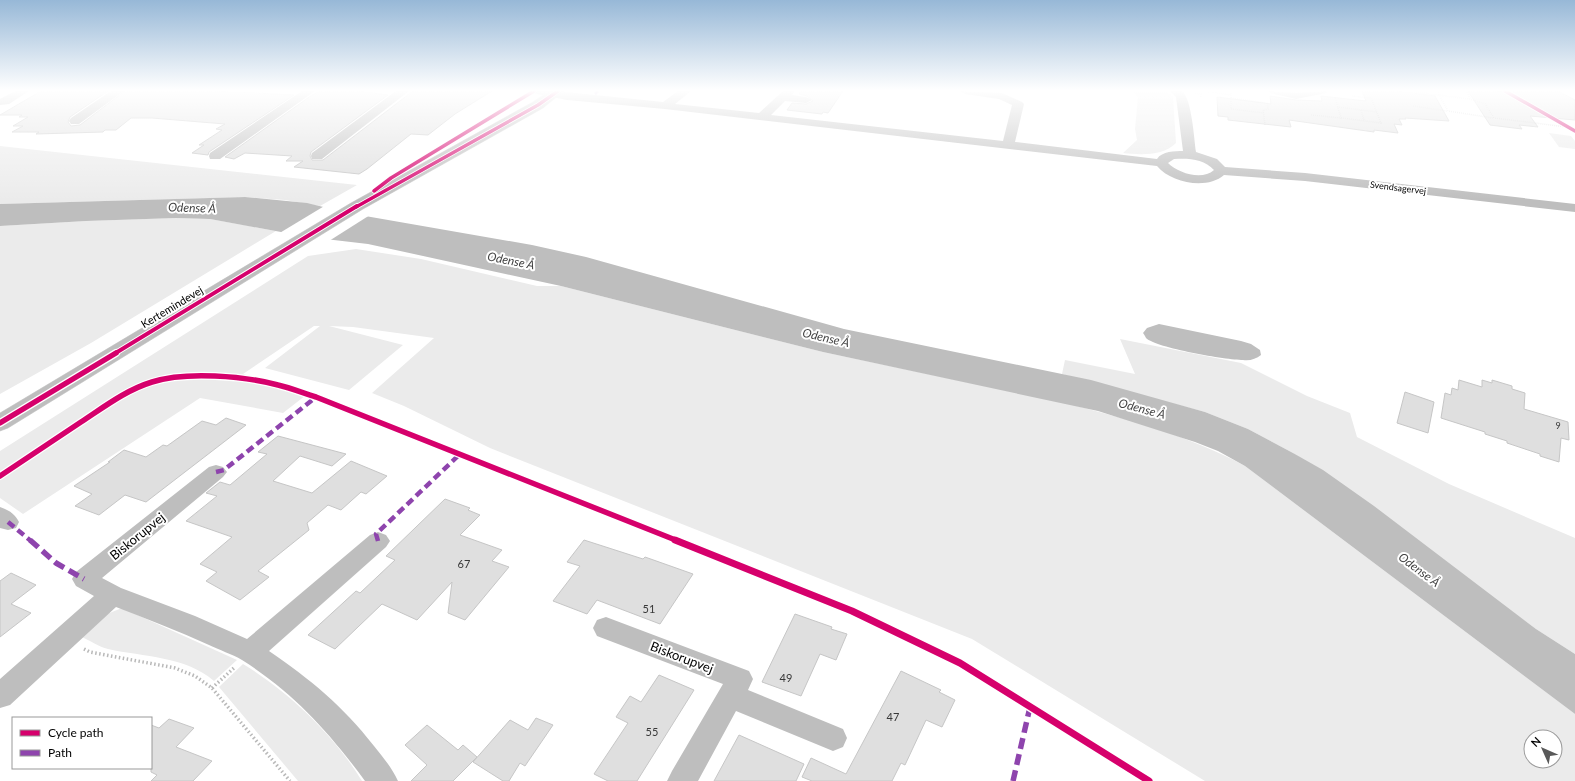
<svg xmlns="http://www.w3.org/2000/svg" width="1575" height="781" font-family="Lato,sans-serif">
	<rect width="100%" height="100%" fill="#fff"/>
	<path fill="#ebebeb" fill-rule="evenodd" d="M1132 91H1166L1173 97 1176 143C1163 156 1141 155 1123 153L1137 140 1135 129 1138 97Z
		M1549 133 1571 136 1575 141V149L1559 147Z
		M0 146 357 185 320 206 285 200 245 197 0 204Z
		M176 218 210 219 276 231 91 343 0 394V226L86 221Z
		M356 249 421 259 537 286H561L823 352 1061 402C1124 418 1188 435 1245 466L1575 714V781H1205L972 639 490 448 404 406 372 393 434 338 353 327 329 326 403 345 349 390 265 368 320 326H314L243 374 310 392 283 413 200 398 23 514 0 498V451L308 256ZM1531 737H1555V761H1531Z
		M1120 339 1241 363 1307 396 1350 413 1357 437 1449 484 1575 538V654L1536 629 1293 453 1248 429 1205 412 1062 374 1065 360 1135 374Z
		M122 608 237 660 214 681C185 656 144 657 108 649 99 647 89 640 80 636L102 616Z
		M243 664C289 692 334 735 362 781H298L219 687Z"/>
	<path fill="#bebebe" d="M245 197 307 203 348 213 532 245 586 257 844 329 1091 380 1205 412 1248 429 1293 453 1323 470 1374 506 1536 629 1575 654V714L1245 466 1218 451 1195 442 1098 411 823 352 561 286 368 244 308 237 210 219 176 218 86 221 0 226V204Z
		M1159 324 1241 341 1251 344 1260 350 1261 355C1256 359 1250 361 1243 360 1227 360 1156 348 1146 338 1145 336 1144 334 1143 333L1147 328Z"/>
	<path fill="#fff" d="M326 205 370 215 329 241 278 234Z"/>
	<path fill="#dfdfdf" stroke="#c6c6c6" d="M41 91H108L70 117 68 122 71 126 80 125 125 91H214L294 95 209 152 208 155 192 153 204 145H199L222 130 216 129 225 124 152 118H131L116 130H105L103 132 36 134 39 132H12L23 126H13L28 117H19L22 115H0Z
		M320 91H358L388 95 311 152 310 156 312 160H323L413 91H492L455 114 428 135 411 134 367 169 359 174 294 167 303 161H286L292 156 245 153 234 159 225 157 312 95Z
		M801 91H843L828 113 823 112 822 114 787 110 792 103 806 104 813 101 807 96 799 94Z
		M1362 91H1397L1435 96 1449 121 1405 118 1406 119H1399L1402 125 1394 124 1398 133 1374 130V132L1289 120 1291 127 1228 120V117L1218 116 1217 97 1271 104 1270 96 1296 100 1322 101 1321 96 1366 101Z
		M1468 91H1558L1575 100V120L1530 116 1538 127 1519 125 1522 129 1490 125Z
		M1459 380 1482 387V380L1492 383V380L1512 386V389L1525 393 1524 409 1568 422 1569 440 1561 438 1559 462 1540 456V454L1507 443V441L1485 434V432L1441 418 1445 393 1451 395 1452 388 1458 390Z
		M1405 392 1434 402 1428 433 1397 423Z
		M226 418 246 425 146 502 125 495 99 515 75 506 92 494 74 486 110 462H108L124 450 146 457 163 445 167 446 202 421 216 425Z
		M278 436 346 454 332 466 300 456 273 481 312 493 351 461 387 476 366 494 361 492 341 510 328 505 307 523 309 530 258 571 269 577 240 600 206 581 217 572 200 564 232 537 186 521 217 496 206 493 220 482 230 485 267 454 258 452Z
		M445 499 470 508 468 510 480 515 460 535 502 550 492 561 509 567 465 620 448 613 452 582 417 620 382 604 335 649 308 635 356 591 360 593 395 560 386 556Z
		M584 540 643 559 645 557 693 574 660 624 597 600 587 614 553 601 580 566 567 562Z
		M11 573 36 585 11 604 31 613 0 637V581Z
		M795 614 832 627 831 629 847 634 836 660 820 654 801 696 762 682Z
		M901 671 941 690 939 692 955 700 942 727 926 720 905 765 901 763 892 781H812L802 777 811 758 846 774Z
		M659 675 694 690 637 781H608L594 774 628 723 616 717 630 696 641 702Z
		M536 718 553 725 525 766 520 763 509 781H503L473 762 510 720 528 730Z
		M169 719 194 728 176 747 212 761 193 781H151L157 775 151 772V725L159 728Z
		M427 725 458 750 463 745 477 757 453 781H411L427 765 405 745Z
		M739 735 804 764 796 781H714Z"/>
	<g fill="none" stroke-linecap="round" stroke-linejoin="round">
		<defs>
			<path id="major" d="M549 91H564L543 108 363 209 8 428 0 431V413L351 203 533 102Z"/>
		</defs>
		<use href="#major" stroke="#dbdbdb" stroke-width="1"/>
		<path stroke="#b9b9b9" stroke-width="1.5" stroke-dasharray="0.5 1.5" stroke-linecap="butt" d="M1203 91 1231 95
			M1231 91V109L1264 113
			M1406 91 1470 99 1485 104 1494 118 1567 127
			M1437 91 1448 111 1493 118
			M1466 91 1470 98
			M1498 91 1507 92
			M1195 93 1201 94V97
			M1231 98 1266 103
			M1413 106 1447 111
			M1337 107 1377 112
			M1361 110 1364 121
			M1311 115 1341 118 1335 98
			M1341 118 1381 123 1371 98 1352 96
			M1265 125 1263 110 1268 109 1267 102"/>
		<path stroke="#b9b9b9" stroke-width="3.5" stroke-dasharray="1.5 2.5" stroke-linecap="butt" d="M84 649 90 652 175 668 195 676 212 688 290 781
			M212 688 235 667"/>
		<path fill="#bebebe" fill-rule="evenodd" d="M15 91H29L9 104 0 105V99Z
			M111 91H124L79 124H71L69 121 71 118Z
			M302 91H315L220 159H210L209 156 210 153Z
			M396 91H409L322 159H312L311 156 312 153Z
			M532 91H556L663 102 678 91H691L675 104 759 113 783 91H795L792 95 806 97 812 100 806 103 785 101 771 115 1003 141 1012 105 999 99 965 94 960 91 1002 93 1022 102 1024 104 1015 142 1157 159C1162 151 1175 151 1183 151L1176 97 1170 91H1182C1192 99 1194 139 1196 152L1217 159 1225 167 1305 173 1575 204V212L1305 181 1224 175C1207 190 1171 183 1157 166L665 109 567 100 533 93ZM1174 159C1189 158 1204 159 1214 170 1202 181 1178 173 1168 163Z
			M1269 91 1296 93 1327 91 1326 93 1296 99 1270 93Z
			M216 465 223 467 227 472 223 477 102 578 121 588 195 616 247 639 370 535 378 532 386 535 390 541 386 547 269 651C310 679 343 706 374 746 383 757 392 768 398 781H365C329 732 294 693 242 660 232 654 219 650 209 645 178 631 147 619 116 607L10 705 0 708V679L94 596 76 586 72 579 76 572 209 467Z
			M0 507C9 510 15 514 19 522L16 528 8 530 0 528Z
			M606 617 749 671 753 679 748 690 843 729 847 738 843 747 833 751 736 711 698 781H667L672 771 723 684 597 636 593 628 597 620Z"/>
		<use href="#major" fill="#bebebe" fill-rule="evenodd"/>
		<path stroke="#8e44ad" stroke-width="2.5" stroke-dasharray="5 2.5" stroke-linecap="butt" d="M595 94 598 91"/>
		<path stroke="#8e44ad" stroke-width="4.5" stroke-dasharray="8 4.5" stroke-linecap="butt" d="M216 472 224 470 316 397
			M8 522 31 541
			M378 541 376 534 459 455"/>
		<path stroke="#8e44ad" stroke-width="5.5" stroke-dasharray="11 5.5" stroke-linecap="butt" d="M30 540 56 563 84 579
			M1013 781 1030 707"/>
		<defs>
			<path id="cycleway-far3" d="M1505 91 1575 131
				M374 191 391 178 534 91
				M356 207 538 105 558 91"/>
			<path id="cycleway-far2" d="M114 354 357 206"/>
			<path id="cycleway-far1" d="M0 423 116 353
				M0 476C27 458 54 440 81 422 104 407 126 390 152 382 186 371 244 376 278 385 291 388 303 393 316 397L678 541"/>
			<path id="cycleway" d="M675 540 852 611 960 663 1149 781"/>
		</defs>
		<use href="#cycleway-far3" stroke="#fff" stroke-width="5"/>
		<use href="#cycleway-far2" stroke="#fff" stroke-width="6"/>
		<use href="#cycleway-far1" stroke="#fff" stroke-width="8"/>
		<use href="#cycleway" stroke="#fff" stroke-width="10"/>
		<use href="#cycleway-far3" stroke="#d6006c" stroke-width="3.5"/>
		<use href="#cycleway-far2" stroke="#d6006c" stroke-width="4"/>
		<use href="#cycleway-far1" stroke="#d6006c" stroke-width="5.5"/>
		<use href="#cycleway" stroke="#d6006c" stroke-width="7"/>
	</g>
	<linearGradient id="sky" x2="0" y2="1"><stop stop-color="#97b8d7"/><stop offset="0.45" stop-color="#fff"/><stop offset="1" stop-color="#fff" stop-opacity="0"/></linearGradient>
	<rect width="1575" height="201" fill="url(#sky)"/>
	<g text-anchor="middle" stroke-width="4" stroke-linejoin="round" paint-order="stroke">
		<g font-size="9" fill="#000" stroke="#fff">
			<text transform="translate(1398 188) rotate(7)" y="3">Svendsagervej</text>
		</g>
		<g font-size="9" fill="#383838">
			<text x="1558" y="429">9</text>
		</g>
		<g font-size="11" fill="#000" stroke="#fff">
			<text transform="translate(172 307) rotate(-31)" y="4">Kertemindevej</text>
		</g>
		<g font-size="11" fill="#383838">
			<text x="464" y="568">67</text>
			<text x="649" y="613">51</text>
			<text x="786" y="682">49</text>
			<text x="893" y="721">47</text>
			<text x="652" y="736">55</text>
		</g>
		<g font-size="12" font-style="italic" fill="#434343" stroke="#fff">
			<text transform="translate(192 208) rotate(2)" y="4">Odense Å</text>
			<text transform="translate(511 261) rotate(11)" y="4">Odense Å</text>
			<text transform="translate(826 338) rotate(13)" y="4">Odense Å</text>
			<text transform="translate(1142 409) rotate(15)" y="4">Odense Å</text>
			<text transform="translate(1419 570) rotate(37)" y="4">Odense Å</text>
		</g>
		<g font-size="13" fill="#000" stroke="#fff">
			<text transform="translate(137 536) rotate(-39)" y="5">Biskorupvej</text>
			<text transform="translate(682 657) rotate(21)" y="5">Biskorupvej</text>
		</g>
	</g>
	<rect x="12" y="717" width="140" height="52" fill="#ffffff" stroke="#999999"/>
	<rect x="20" y="730" width="20" height="6" fill="#d6006c" stroke="#999999"/>
	<text x="48" y="737" font-size="12" fill="#000000">Cycle path</text>
	<rect x="20" y="750" width="20" height="6" fill="#8e44ad" stroke="#999999"/>
	<text x="48" y="757" font-size="12" fill="#000000">Path</text>
	<g transform="translate(1543 749) rotate(315)"><circle r="19" fill="#ffffff" stroke="#999999"/>
	<path d="M0-3L7 15L0 10L-7 15Z" fill="#595959"/>
	<text y="-6" font-size="11" font-weight="bold" text-anchor="middle" fill="#000000">N</text>
	</g>
</svg>
